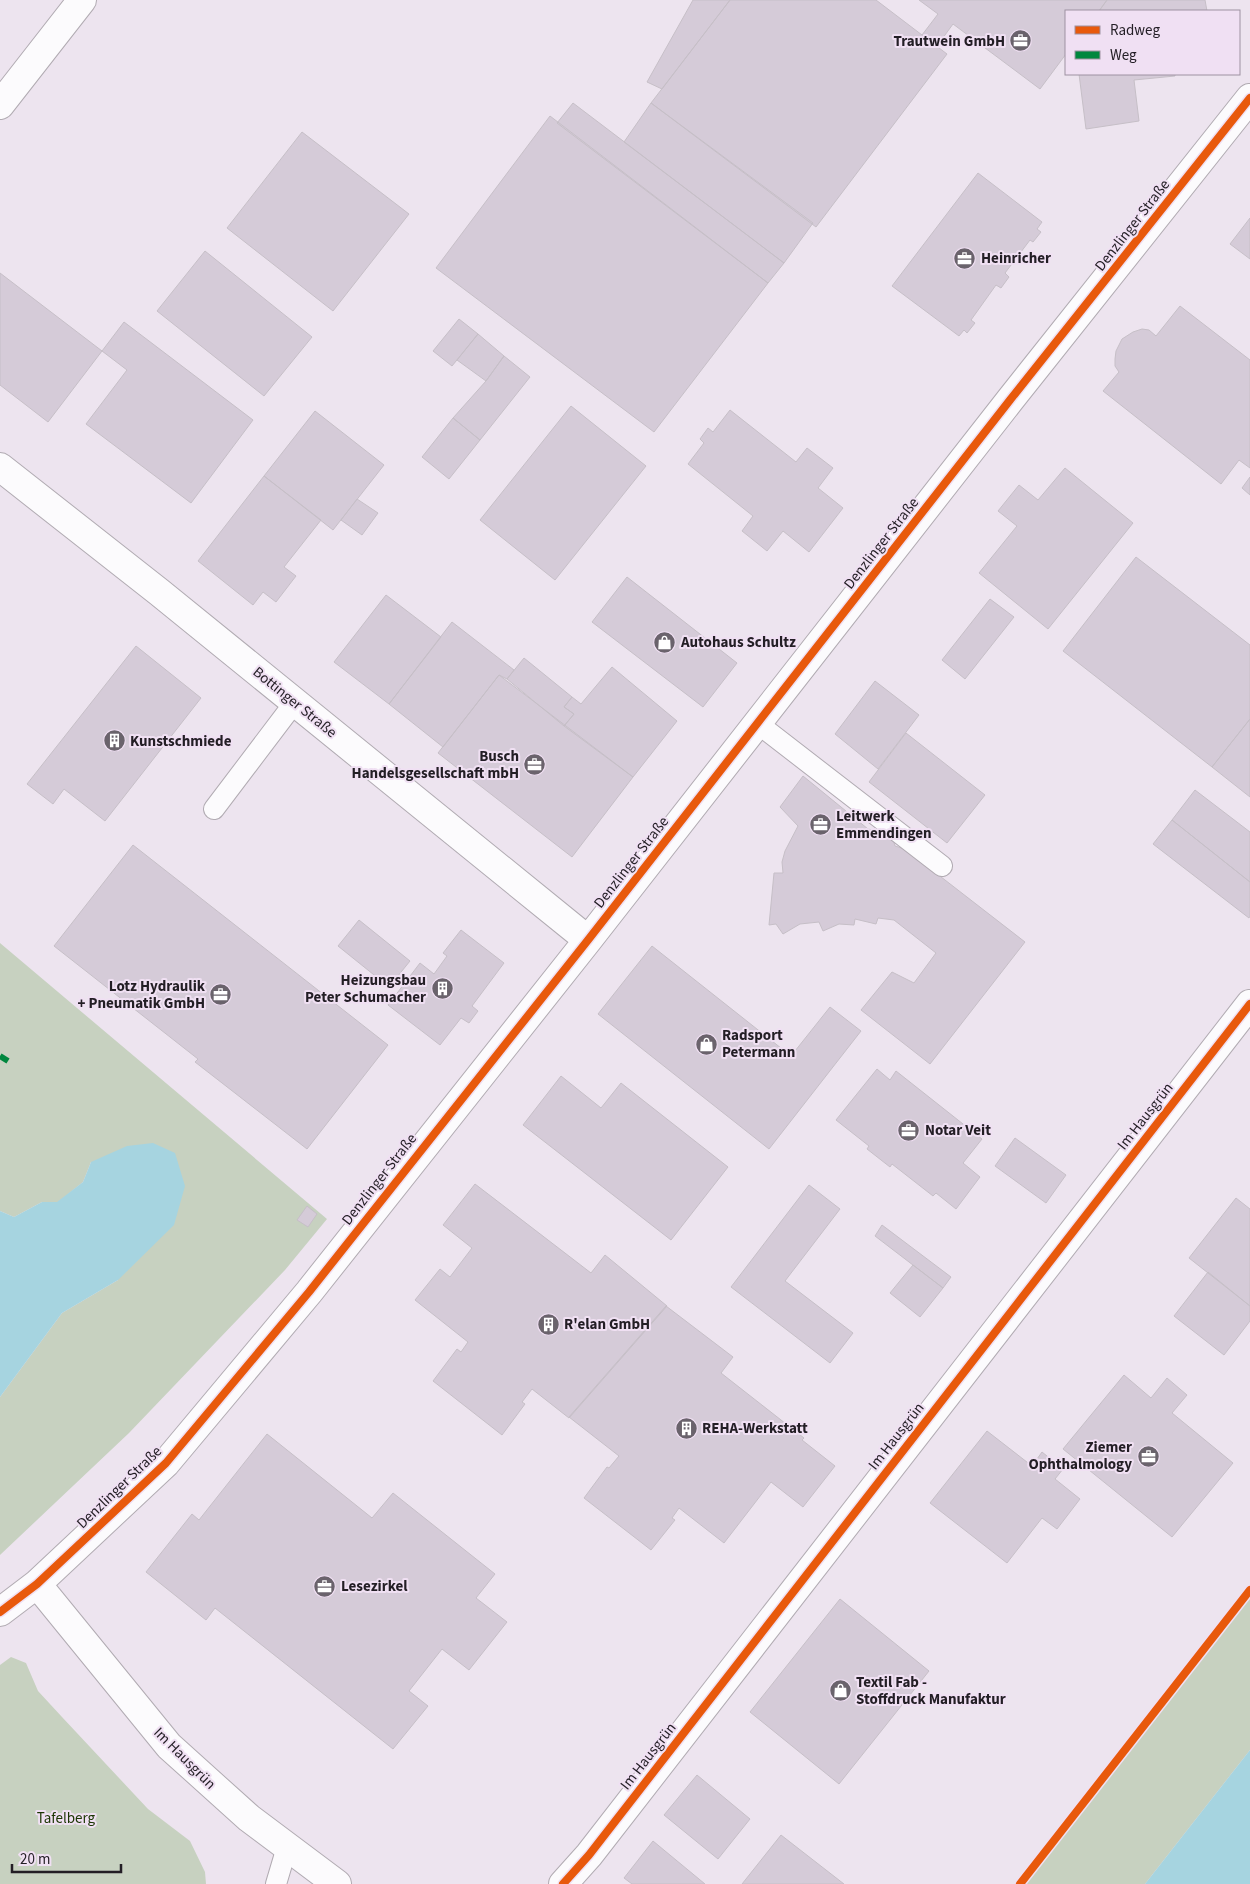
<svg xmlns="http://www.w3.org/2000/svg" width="1250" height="1884" font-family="'Source Sans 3',sans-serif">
	<rect width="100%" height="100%" fill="#ede4ef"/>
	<path fill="#c7d1c0" d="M0 943 327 1219 285 1270 129 1433 0 1555V1397L62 1313 118 1280 91 1162 83 1182 57 1203 42 1202 14 1217 0 1211Z
		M1250 1590V1750L1145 1884H1020Z
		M11 1657 26 1663 38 1691 62 1717 148 1809 190 1841 205 1872 206 1884H0V1665Z"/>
	<path fill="#a6d4e0" d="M153 1143 175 1153 185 1186 174 1225 118 1280 62 1313 0 1397V1211L14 1217 42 1202H57L83 1182 91 1162 127 1146Z
		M1250 1750V1884H1145Z"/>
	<path fill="#d5cbd8" stroke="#c6bfc7" d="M693 0H730L662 89 647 82Z
		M730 0H876L947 54 816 227 651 103Z
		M919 0H1107L1099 11H1066V54L1040 89 953 24 937 46 922 35 938 14Z
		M1107 0H1205L1207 11H1099Z
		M1079 74H1175V76L1134 80 1139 121 1086 129Z
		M573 103 784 263 768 283 557 123Z
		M651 103 813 223 784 263 624 142Z
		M550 116 768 283 654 432 436 268Z
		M302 132 409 214 333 311 227 228Z
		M978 173 1042 222 1037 229 1041 232 1033 242 1030 240 1005 273 1009 277 1001 288 996 285 971 320 975 323 967 333 964 330 959 336 892 286Z
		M1250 218V259L1230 244Z
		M205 251 312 337 264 396 157 311Z
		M0 273 102 351 48 422 0 385Z
		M1180 306 1250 360V468L1239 460 1221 484 1103 391 1119 372 1115 366V359L1116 351 1122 339 1133 332 1142 329 1149 330 1156 336Z
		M459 319 478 334 452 366 433 351Z
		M124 322 253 420 191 503 86 424 127 370 102 351Z
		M478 334 504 356 486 381 457 360Z
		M504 356 530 377 480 440 453 418 486 381Z
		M571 406 646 466 555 580 480 520Z
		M730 410 796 462 807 448 833 468 818 488 843 508 809 552 783 531 767 551 742 531 753 516 688 464 704 443 700 439 708 428 713 432Z
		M315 411 384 465 333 530 264 476Z
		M453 418 480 440 449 479 422 457Z
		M1065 468 1133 523 1048 629 979 573 1017 526 998 511 1019 485 1038 500Z
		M264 476 321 520 284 567 296 576 276 602 263 592 253 605 198 561Z
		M1250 477V495L1242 488Z
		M357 499 378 513 362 535 341 520Z
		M1136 557 1250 645V719L1212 767 1063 651Z
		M627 577 737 663 703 707 592 622Z
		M386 595 441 637 389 704 334 662Z
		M990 599 1014 617 965 679 942 660Z
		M452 622 514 670 507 679 499 675 443 747 389 704Z
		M136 646 201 698 105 821 64 789 53 804 27 784Z
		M524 658 572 697 564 707 574 714 564 726 507 679Z
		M612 667 677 721 633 777 564 726 574 714 564 707 572 697 581 704Z
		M499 675 633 777 572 857 438 753Z
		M875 681 919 715 878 769 835 734Z
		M1250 719V797L1212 767Z
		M906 733 985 795 947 843 869 782Z
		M803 776 868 829 892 835 895 846 905 849 1025 942 930 1064 861 1010 892 972 914 983 936 953 894 920 878 918 876 924 855 919 854 925 839 924 823 931 819 922 800 924 783 934 776 924 769 925 774 873H783L782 862 785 851 798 826 780 807Z
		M1195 790 1250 832V882L1172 820Z
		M1172 820 1250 882V916L1249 918 1153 844Z
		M133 845 388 1045 307 1149 195 1062 198 1059 54 946Z
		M359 920 410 961 389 987 338 946Z
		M461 930 504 963 472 1006 478 1011 469 1023 461 1018 440 1045 388 1005 420 963 434 974 447 956 443 953Z
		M652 946 791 1056 830 1007 861 1031 769 1149 598 1014Z
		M877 1069 890 1080 896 1071 982 1139 963 1163 980 1177 956 1209 936 1193 933 1196 892 1164 890 1167 867 1149 869 1146 836 1120Z
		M561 1076 601 1108 621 1083 728 1167 671 1240 523 1125Z
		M1015 1138 1066 1175 1046 1203 995 1166Z
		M475 1184 591 1273 605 1255 667 1306 569 1418 532 1389 522 1402 525 1404 502 1435 433 1381 457 1349 461 1352 468 1342 415 1300 440 1269 450 1277 472 1248 443 1225Z
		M809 1185 840 1209 785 1281 853 1333 830 1363 731 1287Z
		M1236 1198 1250 1209V1306L1189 1258Z
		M307 1206 317 1214 308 1227 297 1220Z
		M882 1225 951 1277 943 1288 875 1236Z
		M913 1265 943 1288 920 1317 890 1293Z
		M1208 1272 1250 1306V1321L1224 1355 1174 1316Z
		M666 1306 733 1357 721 1373 804 1438 802 1440 835 1466 803 1507 771 1482 724 1543 679 1508 672 1518 675 1520 651 1550 584 1498 607 1467 609 1468 619 1456 569 1417Z
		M1124 1375 1151 1398 1167 1378 1187 1395 1172 1413 1233 1463 1172 1537 1063 1449Z
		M987 1431 1032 1466 1042 1452 1063 1469 1055 1479 1080 1499 1057 1529 1042 1518 1007 1563 930 1503Z
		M267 1434 372 1518 393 1493 495 1574 476 1598 507 1622 469 1670 442 1649 409 1691 428 1706 393 1749 215 1608 206 1620 146 1572 192 1514 199 1520Z
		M840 1599 929 1671 839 1784 750 1712Z
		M697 1775 750 1819 718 1859 664 1815Z
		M781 1835 844 1884H742Z
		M653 1841 705 1884H632L624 1878Z"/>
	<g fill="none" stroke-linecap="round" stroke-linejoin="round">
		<defs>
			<path id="lane" d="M757 723 942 866
				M214 809 295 702
				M276 1884 287 1847"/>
			<path id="street" d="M0 105 82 0
				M0 467 159 592 588 940
				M37 1584 169 1746 249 1818 337 1884
				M0 1612 37 1584 166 1463 309 1292 588 940 1010 400 1250 98
				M563 1884 589 1855 1250 1004"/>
		</defs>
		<use href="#lane" stroke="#b1abb2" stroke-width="22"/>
		<use href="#street" stroke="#b1abb2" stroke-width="30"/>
		<use href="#lane" stroke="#fcfbfd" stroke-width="20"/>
		<use href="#street" stroke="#fcfbfd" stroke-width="28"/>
		<path stroke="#00873e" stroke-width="6" stroke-dasharray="12 6" stroke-linecap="butt" d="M0 1056 8 1061"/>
		<defs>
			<path id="cycleway" d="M0 1612 37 1584 166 1463 309 1292 588 940 1010 400 1250 98
				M563 1884 589 1855 1250 1004
				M1020 1884 1250 1590"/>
		</defs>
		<use href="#cycleway" stroke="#f0e0f3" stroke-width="11"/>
		<use href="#cycleway" stroke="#e8590c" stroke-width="8"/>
	</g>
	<defs>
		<symbol id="office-disc" viewBox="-11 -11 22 22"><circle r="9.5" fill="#6a636c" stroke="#f0e0f3"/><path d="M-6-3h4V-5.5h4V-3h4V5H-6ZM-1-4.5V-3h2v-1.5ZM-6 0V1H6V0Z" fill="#fff"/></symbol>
		<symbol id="shop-disc" viewBox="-11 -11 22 22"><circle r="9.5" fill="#6a636c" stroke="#f0e0f3"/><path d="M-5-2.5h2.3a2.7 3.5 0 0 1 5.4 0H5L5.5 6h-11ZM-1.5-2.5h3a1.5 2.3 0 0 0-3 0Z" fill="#fff"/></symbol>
		<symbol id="building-disc" viewBox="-11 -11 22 22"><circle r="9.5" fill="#6a636c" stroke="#f0e0f3"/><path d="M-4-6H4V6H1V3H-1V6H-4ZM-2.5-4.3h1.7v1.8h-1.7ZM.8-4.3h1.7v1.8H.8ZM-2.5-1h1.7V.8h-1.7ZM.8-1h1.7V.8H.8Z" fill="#fff"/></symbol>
	</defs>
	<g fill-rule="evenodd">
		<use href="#office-disc" x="1008" y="28" width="25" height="25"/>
		<use href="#office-disc" x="952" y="246" width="25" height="25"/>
		<use href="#shop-disc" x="652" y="630" width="25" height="25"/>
		<use href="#building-disc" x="102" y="728" width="25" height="25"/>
		<use href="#office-disc" x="522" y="752" width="25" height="25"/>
		<use href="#office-disc" x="808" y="812" width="25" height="25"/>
		<use href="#building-disc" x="430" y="976" width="25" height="25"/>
		<use href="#office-disc" x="208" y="982" width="25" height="25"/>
		<use href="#shop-disc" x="694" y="1032" width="25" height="25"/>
		<use href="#office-disc" x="896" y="1118" width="25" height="25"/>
		<use href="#building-disc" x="536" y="1312" width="25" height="25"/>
		<use href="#building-disc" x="674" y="1416" width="25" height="25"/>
		<use href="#office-disc" x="1136" y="1444" width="25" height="25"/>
		<use href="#office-disc" x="312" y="1574" width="25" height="25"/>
		<use href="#shop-disc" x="828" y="1678" width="25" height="25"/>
	</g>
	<g text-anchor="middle" stroke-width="4" stroke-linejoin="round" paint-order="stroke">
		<g font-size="15" font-weight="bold" fill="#231e25" stroke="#f0e0f3" text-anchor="start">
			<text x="1005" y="46" text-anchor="end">Trautwein GmbH</text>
			<text x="981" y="263">Heinricher</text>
			<text x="681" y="647">Autohaus Schultz</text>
			<text x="130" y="746">Kunstschmiede</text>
			<text x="519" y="761" text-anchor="end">Busch<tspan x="519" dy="17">Handelsgesellschaft mbH</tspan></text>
			<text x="836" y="821">Leitwerk<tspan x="836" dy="17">Emmendingen</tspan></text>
			<text x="426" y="985" text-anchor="end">Heizungsbau<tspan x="426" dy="17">Peter Schumacher</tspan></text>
			<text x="205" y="991" text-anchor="end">Lotz Hydraulik<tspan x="205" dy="17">+ Pneumatik GmbH</tspan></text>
			<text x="722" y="1040">Radsport<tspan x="722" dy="17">Petermann</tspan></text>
			<text x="925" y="1135">Notar Veit</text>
			<text x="564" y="1329">R'elan GmbH</text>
			<text x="702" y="1433">REHA-Werkstatt</text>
			<text x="1132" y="1452" text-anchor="end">Ziemer<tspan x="1132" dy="17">Ophthalmology</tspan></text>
			<text x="341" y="1591">Lesezirkel</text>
			<text x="856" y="1687">Textil Fab -<tspan x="856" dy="17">Stoffdruck Manufaktur</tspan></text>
		</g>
		<g font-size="15" fill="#231e25" stroke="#f0e0f3">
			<text transform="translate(1132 225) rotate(-52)" y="5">Denzlinger Straße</text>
			<text transform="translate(881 543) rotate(-52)" y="5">Denzlinger Straße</text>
			<text transform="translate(295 702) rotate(39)" y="5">Bottinger Straße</text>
			<text transform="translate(631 862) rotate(-52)" y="5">Denzlinger Straße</text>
			<text transform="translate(1145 1116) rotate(-52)" y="5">Im Hausgrün</text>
			<text transform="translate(379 1179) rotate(-52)" y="5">Denzlinger Straße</text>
			<text transform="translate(896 1436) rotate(-52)" y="5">Im Hausgrün</text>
			<text transform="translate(119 1487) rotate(-44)" y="5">Denzlinger Straße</text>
			<text transform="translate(648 1756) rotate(-52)" y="5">Im Hausgrün</text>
			<text transform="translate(185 1758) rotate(45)" y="5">Im Hausgrün</text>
		</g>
		<g font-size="15" fill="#1b3603" stroke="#f0e0f3">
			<text x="66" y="1823">Tafelberg</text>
		</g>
	</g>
	<rect x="1065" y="10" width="175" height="65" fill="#f0e0f3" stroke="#9e92a1"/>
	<rect x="1075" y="26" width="25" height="8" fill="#e8590c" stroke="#9e92a1"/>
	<text x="1110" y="35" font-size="15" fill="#231e25">Radweg</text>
	<rect x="1075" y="51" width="25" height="8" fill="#00873e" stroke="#9e92a1"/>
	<text x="1110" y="60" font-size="15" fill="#231e25">Weg</text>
	<path d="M12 1864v8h109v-8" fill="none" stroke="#231e25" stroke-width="2.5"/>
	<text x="20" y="1864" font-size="15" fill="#231e25" stroke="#f0e0f3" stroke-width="4" paint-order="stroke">20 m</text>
</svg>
